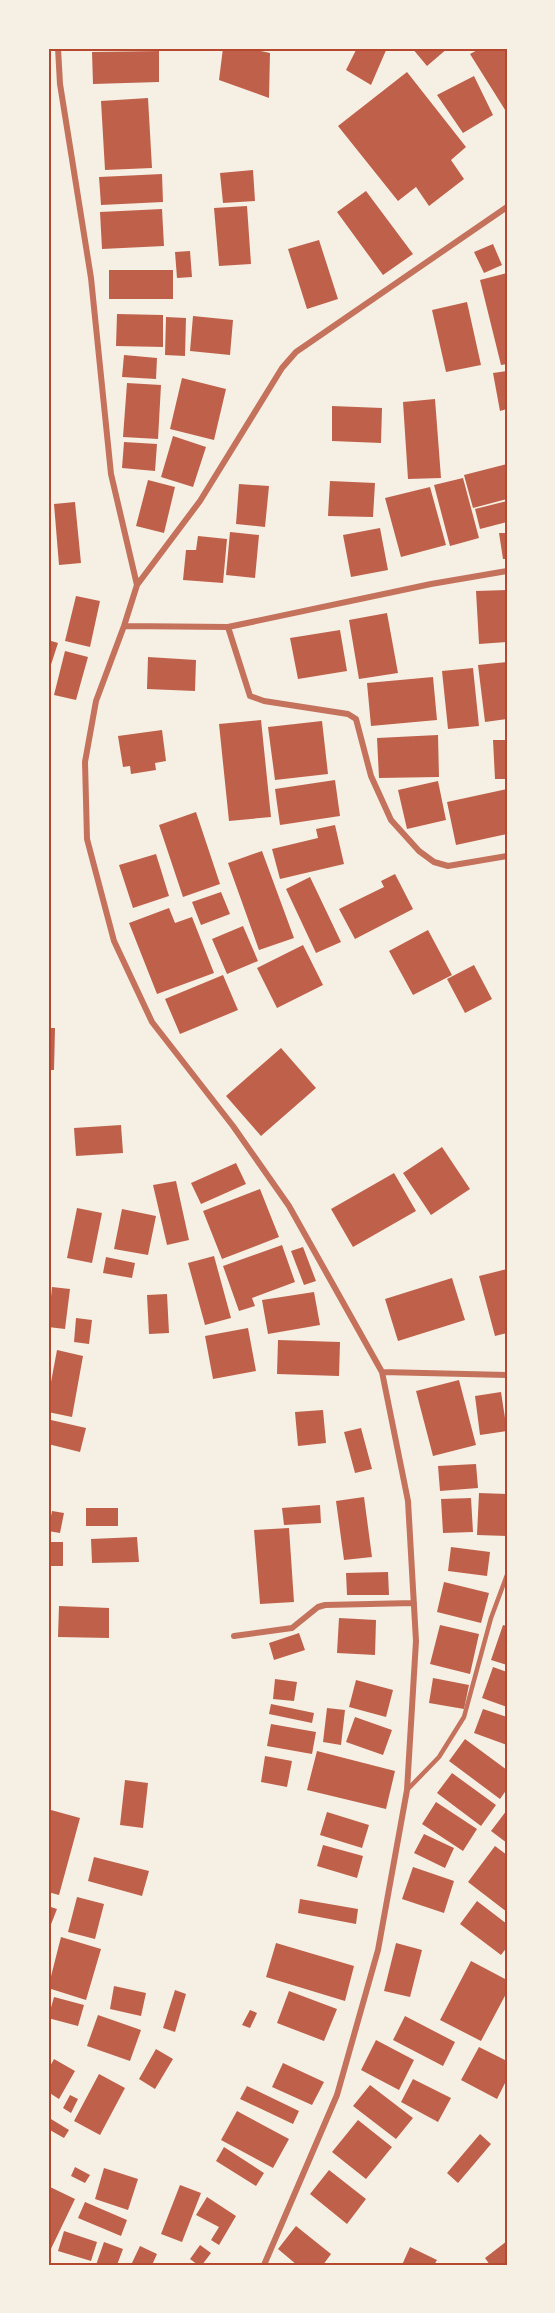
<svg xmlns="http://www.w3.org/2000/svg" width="555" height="2313" font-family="'Libre Baskerville',serif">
	<rect width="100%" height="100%" fill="#f6efe4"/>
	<path fill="#bf614a" d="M223 48H247L270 53 269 98 219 80Z
		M357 48H387L371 85 346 70Z
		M412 48H448L427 66Z
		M481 48H507V113L470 54Z
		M159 51V82L93 84 92 52Z
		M407 72 466 147 451 160 464 179 429 206 416 187 398 201 338 126Z
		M474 76 493 115 463 133 437 95Z
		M148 98 152 168 105 170 101 101Z
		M253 170 255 201 223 203 220 173Z
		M162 174 163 202 101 205 99 177Z
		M366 191 413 254 383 275 337 212Z
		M247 206 251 264 219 266 214 208Z
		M162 209 164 246 102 249 100 212Z
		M319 240 338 299 307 309 288 249Z
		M493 244 502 265 484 273 474 252Z
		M190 251 192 277 177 278 175 252Z
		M109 270H173V299H109Z
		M507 273V364L501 365 480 280Z
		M467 302 481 365 446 372 432 310Z
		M117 314 163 315V347L116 346Z
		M193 316 233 320 230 355 190 351Z
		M166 317 186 318 185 356 165 355Z
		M124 355 157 358 156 379 122 377Z
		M507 371V409L500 411 493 373Z
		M182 378 226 389 214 440 170 429Z
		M127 383 161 385 158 439 123 437Z
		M435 399 441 478 408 479 403 402Z
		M332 406 382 408 381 443 332 441Z
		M173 436 206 447 193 487 161 477Z
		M124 442 157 444 155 471 122 468Z
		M507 464V499L473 508 464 475Z
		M463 478 479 538 450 546 434 485Z
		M148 480 175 487 164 533 136 526Z
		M330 481 375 483 373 517 328 516Z
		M239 484 269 486 265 527 236 524Z
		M430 487 446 545 401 557 385 498Z
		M507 501V522L480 529 475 509Z
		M75 502 81 563 59 565 54 504Z
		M380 528 388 570 351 577 343 535Z
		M230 532 259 535 255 578 226 575Z
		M499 533H507V559H503Z
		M198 536 227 539 223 583 183 580 186 550H196Z
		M507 590V642L479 644 476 591Z
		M76 596 100 601 90 647 65 641Z
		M387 613 398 673 359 679 349 620Z
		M340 630 347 671 298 679 290 638Z
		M48 640 58 643 48 674Z
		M65 651 88 657 76 700 54 695Z
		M148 657 196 660 195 691 147 689Z
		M507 662V719L485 722 478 665Z
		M473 668 479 726 448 729 442 671Z
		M433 677 437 720 371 726 367 683Z
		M261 720 271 817 229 821 219 724Z
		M322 721 328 774 275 780 268 727Z
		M162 730 166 761 155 763 156 770 131 774 130 766 123 767 118 736Z
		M438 735 439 777 379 778 377 738Z
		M493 740H507V779H495Z
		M335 780 340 816 280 825 275 789Z
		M438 781 446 820 407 829 398 790Z
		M507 789V834L456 845 447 802Z
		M196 812 220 884 183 897 159 825Z
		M335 825 344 864 280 879 272 849 318 838 316 829Z
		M262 851 294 938 259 950 228 863Z
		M156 854 169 896 133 908 119 865Z
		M395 874 413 909 355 939 339 909 384 887 381 881Z
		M310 877 341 942 316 953 286 889Z
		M221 892 230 914 201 925 192 902Z
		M169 908 175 923 192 917 214 973 157 994 129 923Z
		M243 926 258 961 227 974 212 939Z
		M428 930 452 975 413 995 389 951Z
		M303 945 323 985 277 1008 257 968Z
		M474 965 492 999 465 1013 447 979Z
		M223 975 238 1010 180 1034 165 999Z
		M48 1028H55L54 1070H48Z
		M281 1048 316 1088 261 1136 226 1096Z
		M121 1125 123 1153 76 1156 74 1128Z
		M442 1147 470 1189 431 1215 403 1173Z
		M236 1163 246 1184 201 1204 191 1183Z
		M394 1173 416 1211 353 1247 331 1209Z
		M176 1181 189 1240 167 1245 153 1185Z
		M260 1189 279 1237 222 1259 203 1211Z
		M77 1208 102 1213 92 1263 67 1258Z
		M122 1209 156 1216 148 1255 114 1249Z
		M282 1245 295 1282 252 1298 255 1306 239 1311 223 1266Z
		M303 1247 316 1281 304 1285 291 1251Z
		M214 1256 231 1318 205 1325 188 1263Z
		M106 1257 135 1263 132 1278 103 1273Z
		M507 1269V1333L495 1336 479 1276Z
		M452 1278 465 1320 398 1341 385 1299Z
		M52 1287 70 1289 65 1329 48 1327Z
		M314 1292 320 1325 268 1334 262 1300Z
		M167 1294 169 1333 149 1334 147 1295Z
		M76 1318 92 1320 89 1344 74 1342Z
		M248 1328 256 1371 213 1379 205 1336Z
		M278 1340 340 1342 339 1376 277 1374Z
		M57 1350 83 1356 72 1417 48 1412V1398Z
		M459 1380 476 1445 433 1456 416 1391Z
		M501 1392 507 1431 480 1435 475 1396Z
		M323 1410 326 1443 298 1446 295 1412Z
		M51 1420 86 1428 80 1452 48 1444Z
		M361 1428 372 1469 355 1473 344 1432Z
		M476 1464 478 1488 440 1491 438 1466Z
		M479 1493 507 1494V1536L477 1535Z
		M364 1497 372 1557 344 1560 336 1501Z
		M471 1498 473 1532 443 1533 441 1499Z
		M320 1505 321 1523 284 1525 282 1508Z
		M86 1508H118V1526H86Z
		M52 1511 64 1513 60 1533 48 1531Z
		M289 1528 294 1602 260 1604 254 1530Z
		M137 1537 139 1562 92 1563 91 1539Z
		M48 1542H63V1566H48Z
		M451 1547 490 1552 487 1576 448 1571Z
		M388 1572 389 1595H347L346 1573Z
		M444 1582 489 1593 481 1623 437 1612Z
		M59 1606 109 1608V1638L58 1637Z
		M339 1618 376 1620 375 1655 337 1653Z
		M440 1625 479 1634 470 1674 430 1664Z
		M503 1625 507 1626V1665L491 1660Z
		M299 1633 305 1650 274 1660 269 1643Z
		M493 1667 507 1672V1707L482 1698Z
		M433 1678 469 1685 464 1709 429 1703Z
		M275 1679 297 1682 294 1701 273 1699Z
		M356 1680 393 1690 386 1717 349 1707Z
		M271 1704 314 1713 312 1723 269 1714Z
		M327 1708 345 1710 341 1745 323 1742Z
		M483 1709 507 1717V1745L474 1733Z
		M355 1717 392 1730 383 1755 346 1742Z
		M271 1724 316 1732 312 1754 267 1746Z
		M465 1739 507 1770V1789L500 1799 449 1761Z
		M317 1751 395 1771 386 1809 307 1790Z
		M265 1756 292 1761 287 1787 261 1782Z
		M452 1773 496 1805 481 1826 437 1793Z
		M125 1780 148 1783 143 1828 120 1825Z
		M436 1802 477 1829 463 1851 422 1824Z
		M51 1810 80 1818 59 1895 48 1892V1822Z
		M507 1810V1843L491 1831Z
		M327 1812 369 1825 362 1848 320 1835Z
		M424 1834 454 1848 445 1868 414 1853Z
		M323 1845 363 1856 357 1878 317 1866Z
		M495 1846 507 1855V1912L468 1882Z
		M94 1857 149 1871 142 1896 88 1881Z
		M413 1867 454 1881 444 1913 402 1899Z
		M77 1897 104 1904 95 1939 68 1932Z
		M300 1899 358 1909 356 1924 298 1913Z
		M477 1901 507 1924V1947L501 1955 460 1924Z
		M48 1906 57 1909 50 1927 48 1926Z
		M61 1937 101 1949 86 2000 48 1988Z
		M276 1943 354 1966 345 2001 266 1977Z
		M396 1943 422 1950 410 1997 384 1991Z
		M471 1961 507 1980V1992L481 2041 440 2020Z
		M114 1986 146 1993 141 2016 110 2009Z
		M175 1990 186 1994 175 2032 163 2028Z
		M289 1991 337 2009 324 2041 277 2023Z
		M54 1997 84 2005 78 2026 48 2018Z
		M250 2010 257 2013 250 2028 242 2025Z
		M98 2015 141 2030 130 2061 87 2046Z
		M405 2016 455 2042 443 2066 393 2040Z
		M376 2040 414 2060 399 2090 361 2070Z
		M479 2047 507 2061V2079L497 2099 461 2080Z
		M156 2049 173 2059 155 2089 139 2079Z
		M54 2059 75 2071 59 2099 48 2092V2070Z
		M283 2063 324 2082 312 2105 272 2087Z
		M99 2074 125 2088 100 2135 74 2121Z
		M413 2079 451 2098 438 2122 401 2102Z
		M370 2085 413 2118 396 2139 353 2106Z
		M247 2086 299 2111 293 2124 240 2099Z
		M70 2095 78 2099 71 2113 63 2108Z
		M237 2111 289 2139 273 2168 221 2140Z
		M51 2119 69 2130 64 2138 48 2129Z
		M358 2120 392 2147 366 2179 332 2152Z
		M480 2134 491 2144 458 2183 447 2173Z
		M224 2147 264 2173 256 2186 216 2161Z
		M75 2167 90 2175 85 2183 71 2176Z
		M104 2168 138 2179 128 2210 95 2199Z
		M329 2170 366 2199 347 2224 310 2194Z
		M180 2185 201 2193 182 2242 161 2234Z
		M48 2186 75 2199 48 2255Z
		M207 2197 236 2216 219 2245 211 2240 219 2227 196 2215Z
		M85 2202 127 2220 121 2236 78 2218Z
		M296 2226 331 2254 323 2265H297L278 2249Z
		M64 2231 97 2242 91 2261 58 2251Z
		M507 2241V2265H490L485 2258Z
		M104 2242 123 2249 117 2265H96Z
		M200 2245 211 2253 202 2265H198L190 2259Z
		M140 2246 157 2254 152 2265H131Z
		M410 2247 437 2260 434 2265H402Z"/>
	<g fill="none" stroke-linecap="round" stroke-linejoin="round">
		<path stroke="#c5725c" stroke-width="4.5" d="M408 1789 439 1757 464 1717 491 1618 507 1575"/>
		<path stroke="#c5725c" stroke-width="6" d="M58 48 60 84 91 278 111 474 137 585
			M124 626 228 627 431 584 507 571
			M228 627 250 696 264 701 348 714 356 719 371 776 391 820 419 851 434 862 448 866 507 856
			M382 1372 507 1375
			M234 1636 292 1628 318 1607 325 1605 414 1603
			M264 2265 337 2095 378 1950 407 1790 416 1641 408 1501 382 1372 289 1206 233 1126 152 1022 114 941 87 839 85 762 96 701 124 626 137 585 200 501 282 368 296 352 507 207"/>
	</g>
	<rect width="555" height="2313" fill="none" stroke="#f6efe4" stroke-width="99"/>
	<rect x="50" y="50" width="456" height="2214" fill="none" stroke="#b5482f" stroke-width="2"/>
</svg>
